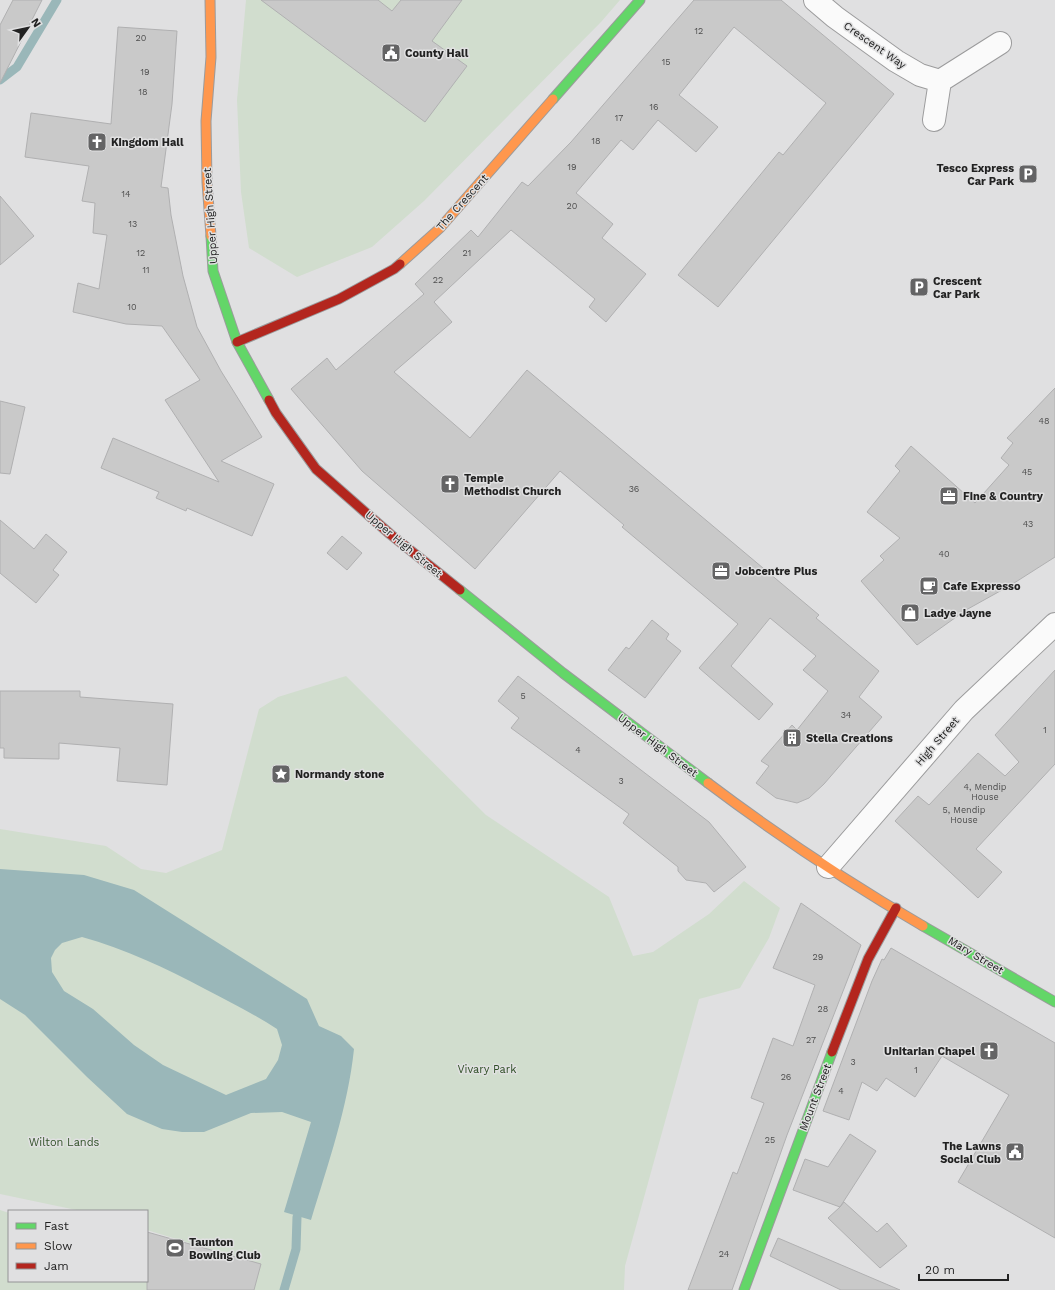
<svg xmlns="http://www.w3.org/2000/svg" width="1055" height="1290" font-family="'Work Sans',sans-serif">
	<rect width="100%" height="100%" fill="#e0e0e1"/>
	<path fill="#d1ddce" d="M246 0H620L601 22 424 201 372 247 297 277 249 248 241 192 237 100Z
		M346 676 486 815 609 897 633 956 653 952 709 914 744 881 780 908 769 938 740 988 699 999 625 1266 624 1290H0V1210L9 1213V1281H147L222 1253 147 1230V1211H81L0 1194V829L106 846 141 869 166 873 222 850 259 709 278 697Z"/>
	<path fill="#9ab7b9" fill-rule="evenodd" d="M0 869 84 875 134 890 307 999 319 1026 341 1036 354 1049C348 1107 328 1164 311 1220L284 1212 311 1122 282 1112 251 1113 204 1132H182L162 1129 127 1114 87 1077 25 1015 0 999ZM82 937C125 949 166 968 205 989 230 1002 254 1014 277 1029L282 1045 278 1060 266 1079 226 1095 163 1065 134 1045 93 1009 64 991 52 972 51 958 55 950 62 943Z"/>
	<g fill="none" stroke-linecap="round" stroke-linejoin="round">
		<path stroke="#9ab7b9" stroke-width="9" d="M0 80 17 67 57 0
			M284 1290 296 1249 297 1217"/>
	</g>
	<path fill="#c9c9c9" stroke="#b0b0b1" d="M13 0H42L0 83V25Z
		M261 0H378L392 11 401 0H462L432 41 467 66 425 122Z
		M694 0H781L894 94 718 307 678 275 779 152 783 155 826 103 734 27 679 95 718 127 696 152 658 120 633 150 621 140 576 193 613 224 602 238 646 274 606 322 589 307 595 299 511 230 434 302 452 322 394 372 470 438 527 370 819 615 816 618 879 671 859 697 882 717 824 784 809 798 797 803 776 798 756 783 769 766 761 761 792 725 797 730 828 691 803 670 816 656 770 618 731 666 773 704 759 720 699 668 738 624 622 527 624 525 560 471 475 569 362 471 291 389 327 358 336 370 424 294 415 284 471 230 478 237 522 182 528 186 571 142Z
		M118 27 177 31 172 104 161 187 168 188 171 215 183 276 197 327 221 371 262 437 221 461 274 484 252 536 187 508 186 511 156 498 159 492 101 468 113 438 219 482 165 400 200 380 162 326 126 324 73 312 78 283 99 289 107 235 93 233 95 203 82 201 89 166 25 157 31 113 111 124Z
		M0 196 34 236 0 265Z
		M1055 388V557L1011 585 966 610 917 645 861 581 884 560 880 556 900 538 867 512 900 471 895 466 911 446 975 503 1009 465 1001 458 1013 443 1007 438Z
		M0 401 25 407 10 474 0 473Z
		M0 520 34 549 46 534 67 552 53 570 59 575 36 603 0 573Z
		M342 536 362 553 347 570 327 553Z
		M652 620 669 634 666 639 681 651 645 698 608 670 626 647 629 649Z
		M1055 670V764L976 849 1002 872 978 898 895 821 918 796 929 805 978 753 1005 776 1019 762 995 735Z
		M518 676 709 822 746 867 714 892 706 883 686 880 678 871V867L623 823 629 814 511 728 519 718 498 701Z
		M0 691H80V697L173 704 167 785 117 781 120 748 59 743V759L4 758V748H0Z
		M801 903 861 945 787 1135 732 1290H688L733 1172 737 1174 764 1103 751 1098 773 1038 793 1046 815 985 773 968Z
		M891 948 1055 1043V1238L958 1182 1009 1095 942 1056 915 1097 886 1078 877 1091 862 1082 849 1120 823 1111 872 981 882 959 884 960Z
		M850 1134 876 1151 840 1207 844 1202 877 1232 887 1223 907 1246 880 1268 828 1218 840 1207 793 1190 805 1159 828 1167Z
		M147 1232 261 1264 254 1290H147Z
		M778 1238 900 1290H841L770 1256Z"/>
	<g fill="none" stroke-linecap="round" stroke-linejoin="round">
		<defs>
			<path id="street" d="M815 0 835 17 896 61 920 75 940 81 934 120
				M940 81 1000 43
				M828 867 964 710 1055 624"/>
			<path id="fast" d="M553 99 640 0
				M211 236 213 271 237 342 269 400
				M460 590 563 673 708 783
				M923 926 1055 1002
				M744 1290 832 1052"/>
			<path id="slow" d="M210 0 211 57 206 121 207 182 211 236
				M400 264 440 228 553 99
				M708 783C777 835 849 883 923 926"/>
			<path id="jam" d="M237 342 339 299 394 269 400 264
				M269 400 276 413 316 469 390 534 460 590
				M832 1052 868 959 896 908"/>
		</defs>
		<use href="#street" stroke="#9b9b9c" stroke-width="24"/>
		<use href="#fast" stroke="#9b9b9c" stroke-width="11"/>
		<use href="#slow" stroke="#9b9b9c" stroke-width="11"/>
		<use href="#jam" stroke="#9b9b9c" stroke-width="11"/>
		<use href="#street" stroke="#fafafa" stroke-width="22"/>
		<use href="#fast" stroke="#63d668" stroke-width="9"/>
		<use href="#slow" stroke="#ff974d" stroke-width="9"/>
		<use href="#jam" stroke="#b3261e" stroke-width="9"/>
	</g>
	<defs>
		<symbol id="civic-square" viewBox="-11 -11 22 22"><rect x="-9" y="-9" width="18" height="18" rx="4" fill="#646465" stroke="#e0e0e1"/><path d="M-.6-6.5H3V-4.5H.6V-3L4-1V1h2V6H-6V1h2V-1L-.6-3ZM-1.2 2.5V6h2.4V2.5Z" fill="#fff"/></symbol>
		<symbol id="church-square" viewBox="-11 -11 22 22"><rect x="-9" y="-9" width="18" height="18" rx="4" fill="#646465" stroke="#e0e0e1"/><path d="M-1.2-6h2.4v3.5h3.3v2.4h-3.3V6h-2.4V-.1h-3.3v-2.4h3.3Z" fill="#fff"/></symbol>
		<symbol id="parking-square" viewBox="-11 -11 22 22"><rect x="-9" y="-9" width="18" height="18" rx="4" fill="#646465" stroke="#e0e0e1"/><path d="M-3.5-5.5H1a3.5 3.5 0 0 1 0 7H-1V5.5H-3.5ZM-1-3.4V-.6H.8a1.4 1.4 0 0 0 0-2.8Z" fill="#fff"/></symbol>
		<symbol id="office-square" viewBox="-11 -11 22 22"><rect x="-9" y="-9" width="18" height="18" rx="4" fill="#646465" stroke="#e0e0e1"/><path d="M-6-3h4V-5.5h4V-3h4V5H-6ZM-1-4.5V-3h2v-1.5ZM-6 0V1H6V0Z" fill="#fff"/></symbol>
		<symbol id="cafe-square" viewBox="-11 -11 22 22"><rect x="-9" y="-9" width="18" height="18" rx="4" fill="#646465" stroke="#e0e0e1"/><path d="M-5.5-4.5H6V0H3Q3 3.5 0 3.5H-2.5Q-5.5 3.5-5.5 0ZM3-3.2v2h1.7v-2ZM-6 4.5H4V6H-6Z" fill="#fff"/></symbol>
		<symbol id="shop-square" viewBox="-11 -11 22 22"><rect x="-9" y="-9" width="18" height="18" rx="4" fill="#646465" stroke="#e0e0e1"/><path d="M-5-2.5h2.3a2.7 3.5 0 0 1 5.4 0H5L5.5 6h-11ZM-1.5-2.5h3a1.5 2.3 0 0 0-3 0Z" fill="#fff"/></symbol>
		<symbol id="building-square" viewBox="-11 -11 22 22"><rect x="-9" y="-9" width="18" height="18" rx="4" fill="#646465" stroke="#e0e0e1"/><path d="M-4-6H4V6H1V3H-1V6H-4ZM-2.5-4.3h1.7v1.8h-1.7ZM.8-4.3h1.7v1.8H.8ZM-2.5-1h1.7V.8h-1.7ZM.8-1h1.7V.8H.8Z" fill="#fff"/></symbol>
		<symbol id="sight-square" viewBox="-11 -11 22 22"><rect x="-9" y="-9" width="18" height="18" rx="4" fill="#646465" stroke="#e0e0e1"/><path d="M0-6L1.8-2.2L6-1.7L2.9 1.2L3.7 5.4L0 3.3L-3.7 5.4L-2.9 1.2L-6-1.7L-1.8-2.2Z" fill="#fff"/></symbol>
		<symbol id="stadium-square" viewBox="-11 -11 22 22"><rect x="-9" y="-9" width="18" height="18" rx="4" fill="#646465" stroke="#e0e0e1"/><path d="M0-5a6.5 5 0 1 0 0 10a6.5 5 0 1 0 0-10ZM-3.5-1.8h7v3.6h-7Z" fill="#fff"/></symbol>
	</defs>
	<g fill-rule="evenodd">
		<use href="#civic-square" x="380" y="42" width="22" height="22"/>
		<use href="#church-square" x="86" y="131" width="22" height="22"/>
		<use href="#parking-square" x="1017" y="163" width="22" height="22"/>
		<use href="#parking-square" x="908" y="276" width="22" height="22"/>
		<use href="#church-square" x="439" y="473" width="22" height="22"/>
		<use href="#office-square" x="938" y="485" width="22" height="22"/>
		<use href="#office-square" x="710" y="560" width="22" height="22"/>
		<use href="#cafe-square" x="918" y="575" width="22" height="22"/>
		<use href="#shop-square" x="899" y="602" width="22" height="22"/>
		<use href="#building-square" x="781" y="727" width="22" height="22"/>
		<use href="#sight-square" x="270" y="763" width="22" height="22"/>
		<use href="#church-square" x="978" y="1040" width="22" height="22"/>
		<use href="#civic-square" x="1004" y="1141" width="22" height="22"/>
		<use href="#stadium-square" x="164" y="1237" width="22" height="22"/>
	</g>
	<g text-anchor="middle" stroke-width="3" stroke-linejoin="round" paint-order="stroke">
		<g font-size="9" fill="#4e4e4e">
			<text x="699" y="34">12</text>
			<text x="141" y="41">20</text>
			<text x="666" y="65">15</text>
			<text x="145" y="75">19</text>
			<text x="143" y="95">18</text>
			<text x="654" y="110">16</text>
			<text x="619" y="121">17</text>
			<text x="596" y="144">18</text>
			<text x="572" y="170">19</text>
			<text x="126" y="197">14</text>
			<text x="572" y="209">20</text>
			<text x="133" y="227">13</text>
			<text x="141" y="256">12</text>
			<text x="467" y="256">21</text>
			<text x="146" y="273">11</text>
			<text x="438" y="283">22</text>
			<text x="132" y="310">10</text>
			<text x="1044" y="424">48</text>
			<text x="1027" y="475">45</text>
			<text x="634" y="492">36</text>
			<text x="1028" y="527">43</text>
			<text x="944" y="557">40</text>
			<text x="523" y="699">5</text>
			<text x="846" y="718">34</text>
			<text x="1045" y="733">1</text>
			<text x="578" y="753">4</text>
			<text x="621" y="784">3</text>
			<text x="985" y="790">4, Mendip<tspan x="985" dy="10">House</tspan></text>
			<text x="964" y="813">5, Mendip<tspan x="964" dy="10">House</tspan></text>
			<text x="818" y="960">29</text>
			<text x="823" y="1012">28</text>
			<text x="811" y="1043">27</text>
			<text x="853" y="1065">3</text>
			<text x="916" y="1073">1</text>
			<text x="786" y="1080">26</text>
			<text x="841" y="1094">4</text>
			<text x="770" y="1143">25</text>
			<text x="724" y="1257">24</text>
		</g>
		<g font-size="11" fill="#222" stroke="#e0e0e1">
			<text transform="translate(875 45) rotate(35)" y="4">Crescent Way</text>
			<text transform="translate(462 202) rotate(-48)" y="4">The Crescent</text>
			<text transform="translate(210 216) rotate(-94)" y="4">Upper High Street</text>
			<text transform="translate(404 544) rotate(40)" y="4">Upper High Street</text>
			<text transform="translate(937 741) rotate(-49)" y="4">High Street</text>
			<text transform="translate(658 745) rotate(37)" y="4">Upper High Street</text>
			<text transform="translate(976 955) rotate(31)" y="4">Mary Street</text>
			<text transform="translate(815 1097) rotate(-69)" y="4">Mount Street</text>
		</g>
		<g font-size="11" font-weight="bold" fill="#222" stroke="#e0e0e1" text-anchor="start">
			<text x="405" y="57">County Hall</text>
			<text x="111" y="146">Kingdom Hall</text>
			<text x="1014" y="172" text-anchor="end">Tesco Express<tspan x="1014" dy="13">Car Park</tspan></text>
			<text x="933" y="285">Crescent<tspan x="933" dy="13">Car Park</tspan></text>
			<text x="464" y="482">Temple<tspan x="464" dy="13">Methodist Church</tspan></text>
			<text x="963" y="500">Fine &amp; Country</text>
			<text x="735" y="575">Jobcentre Plus</text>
			<text x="943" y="590">Cafe Expresso</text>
			<text x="924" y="617">Ladye Jayne</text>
			<text x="806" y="742">Stella Creations</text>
			<text x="295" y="778">Normandy stone</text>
			<text x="975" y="1055" text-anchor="end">Unitarian Chapel</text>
			<text x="1001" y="1150" text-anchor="end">The Lawns<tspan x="1001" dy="13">Social Club</tspan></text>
			<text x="189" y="1246">Taunton<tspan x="189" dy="13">Bowling Club</tspan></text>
		</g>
		<g font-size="11" fill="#2f4f26" stroke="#e0e0e1">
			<text x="487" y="1073">Vivary Park</text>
			<text x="64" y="1146">Wilton Lands</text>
		</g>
	</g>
	<rect x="8" y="1210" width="140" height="72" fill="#e0e0e1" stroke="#949495"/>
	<rect x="16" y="1223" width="20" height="6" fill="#63d668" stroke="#949495"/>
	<text x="44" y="1230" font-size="12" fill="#222222">Fast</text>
	<rect x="16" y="1243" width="20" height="6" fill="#ff974d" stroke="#949495"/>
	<text x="44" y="1250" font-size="12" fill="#222222">Slow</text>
	<rect x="16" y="1263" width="20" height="6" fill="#b3261e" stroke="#949495"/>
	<text x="44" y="1270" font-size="12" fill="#222222">Jam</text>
	<g transform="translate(28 28) rotate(57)" stroke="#e0e0e1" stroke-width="3" paint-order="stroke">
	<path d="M0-3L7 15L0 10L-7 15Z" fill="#222222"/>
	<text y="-6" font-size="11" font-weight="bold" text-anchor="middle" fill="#222222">N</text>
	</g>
	<path d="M919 1274v6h89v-6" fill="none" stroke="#222222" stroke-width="2"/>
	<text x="925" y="1274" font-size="12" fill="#222222" stroke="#e0e0e1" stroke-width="3" paint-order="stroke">20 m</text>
</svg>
